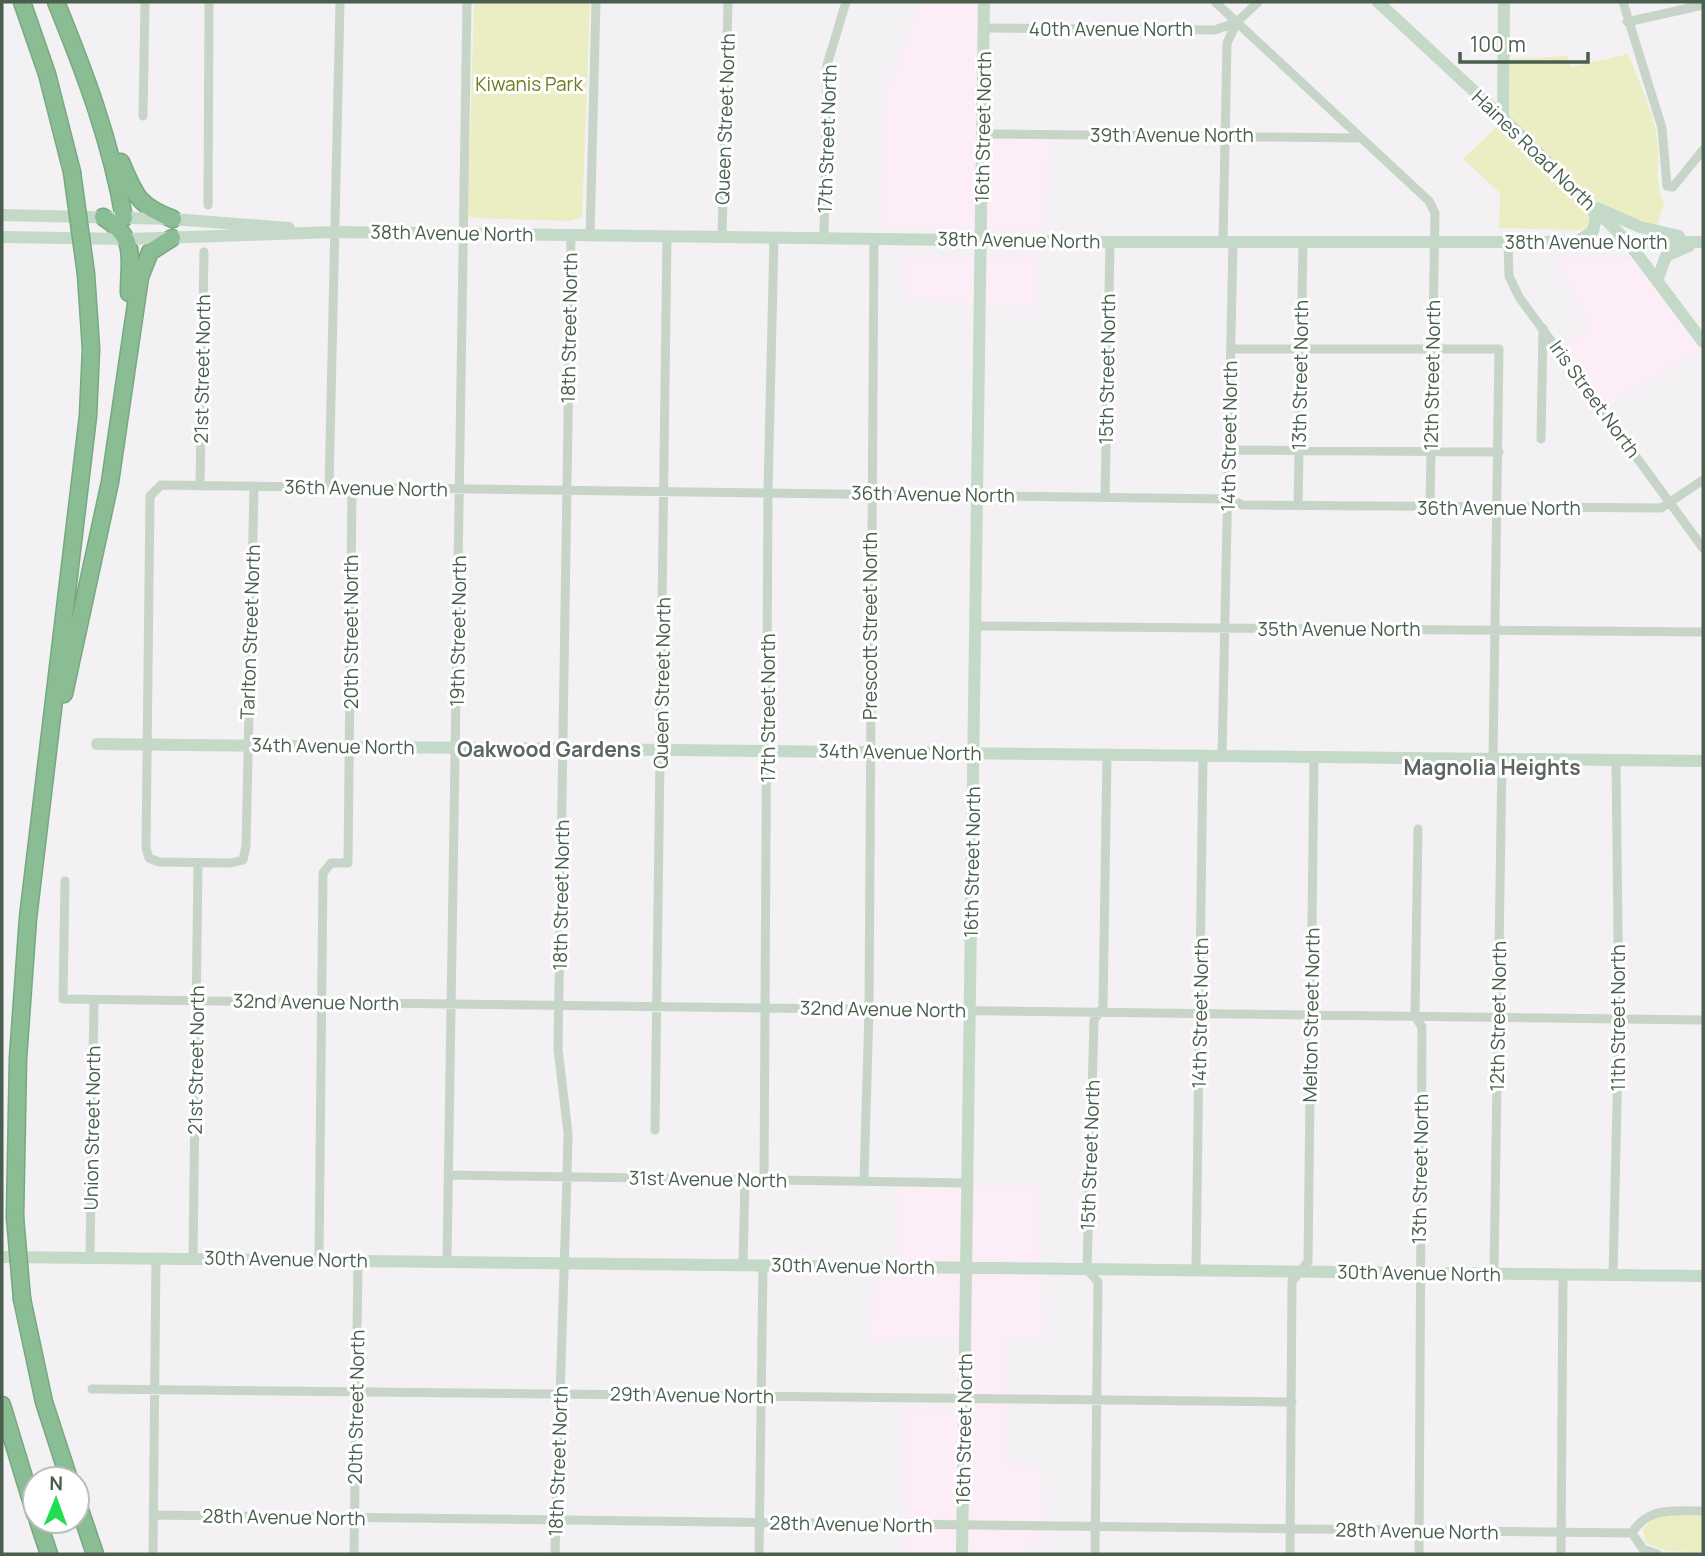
<svg xmlns="http://www.w3.org/2000/svg" width="1705" height="1556" font-family="Manrope,sans-serif">
	<rect width="100%" height="100%" fill="#f3f1f3"/>
	<path fill="#fcedf6" d="M915 2H980L977 228 880 227 885 96 916 14Z
		M987 139H1050L1042 230 986 229Z
		M905 257H976V304L907 298Z
		M985 257H1037V306L985 304Z
		M1555 258H1634L1703 349 1606 406 1562 346 1592 328Z
		M972 1184 1038 1185 1040 1263H971Z
		M896 1187 963 1188 962 1262H899Z
		M900 1271 962 1272 960 1394 955 1393V1338L870 1340 875 1279H900Z
		M971 1272 1041 1273 1043 1336H1008L1007 1394H969Z
		M955 1403H960L958 1520 906 1519 905 1408 954 1411Z
		M969 1404H1007V1464L1040 1467 1043 1521 967 1520Z
		M906 1529 958 1530V1554H906Z
		M967 1530 1044 1531V1542L1027 1540V1554H967Z"/>
	<path fill="#ebeec2" d="M474 2H590L582 217 569 221 474 218 468 216Z
		M1628 54C1639 81 1652 109 1657 138 1660 161 1654 183 1664 203L1657 226 1590 225 1588 229 1578 230 1499 228 1500 193 1463 159 1509 115 1510 59 1568 56 1571 67Z
		M1703 1516V1552L1665 1551 1645 1542 1643 1530C1653 1509 1684 1516 1703 1516Z"/>
	<g fill="none" stroke-linecap="round" stroke-linejoin="round">
		<defs>
			<path id="highway" d="M22 2 47 74 72 172
				M56 2C85 73 111 142 124 218
				M121 162C135 195 138 206 173 219
				M103 217C138 239 129 256 129 293
				M64 694 110 482 140 277 150 252 172 238
				M15 1217 18 1058 28 918 88 416 91 349 86 274
				M22 1299 44 1402 69 1479
				M2 1405 35 1514
				M77 1501 95 1554
				M38 1521 49 1554"/>
		</defs>
		<use href="#highway" stroke="#76a981" stroke-width="19"/>
		<path stroke="#c6d5c8" stroke-width="9" d="M1215 2 1429 201 1435 213 1430 508
			M1623 2 1662 128 1667 186 1673 187 1703 150
			M1627 22 1703 5
			M984 28 1215 30 1237 22
			M143 116 145 2
			M983 134 1361 138
			M208 205 209 2
			M590 235 596 2
			M722 236 728 2
			M824 237 827 65 846 2
			M1223 242 1227 43 1237 22 1258 2
			M1508 243 1509 276 1519 297 1703 548
			M1231 349H1499L1493 759
			M1541 439 1543 328
			M1229 450 1499 452
			M200 486 204 252
			M254 487 246 846 243 860 231 863 159 862 149 858 146 848 150 496 161 485 1228 499 1243 505 1661 508 1703 480
			M329 488 340 2
			M1105 497 1110 242
			M1298 506 1303 243
			M976 626 1703 632
			M1222 756 1233 242
			M1418 829 1415 1016 1422 1027 1419 1554
			M65 881 63 999 1703 1020
			M655 1130 667 236
			M448 1175 968 1183
			M764 1180 768 492 774 237
			M864 1181 869 1009 874 238
			M90 1257 94 1000
			M193 1258 198 863
			M319 1260 323 873 331 863H348L352 488
			M447 1261 467 2
			M743 1265 745 1179
			M1196 1270 1203 756
			M1494 1274 1502 759
			M1613 1275 1619 1019 1616 760
			M92 1389 1292 1402
			M153 1515 1632 1533
			M1632 1533C1648 1506 1676 1511 1703 1511
			M1632 1533 1643 1549 1657 1554
			M153 1554 156 1258
			M354 1554 358 1260
			M555 1554 567 1177 568 1133 558 1049 571 234
			M759 1554 763 1265
			M1095 1554 1098 1282 1087 1269 1094 1020 1103 1007 1107 755
			M1290 1554 1292 1281 1308 1262 1314 757
			M1561 1554 1563 1275"/>
		<path stroke="#c5d9c9" stroke-width="12" d="M1378 2 1503 118 1628 242 1703 342
			M1503 118 1504 2
			M1597 208 1640 227 1679 236
			M2 215 173 219 289 228
			M2 237 128 239 335 232 1110 242H1703
			M1577 242 1593 231 1596 217 1592 208
			M1657 281 1666 256 1689 246
			M97 744 1703 761
			M2 1257 1703 1276
			M962 1554 984 2"/>
		<use href="#highway" stroke="#8bbd95" stroke-width="16"/>
		<defs>
			<path id="highway-bridge" d="M72 172 86 274
				M15 1217 22 1299"/>
		</defs>
		<use href="#highway-bridge" stroke="#76a981" stroke-width="19" stroke-linecap="butt"/>
		<use href="#highway-bridge" stroke="#8bbd95" stroke-width="16"/>
	</g>
	<g text-anchor="middle" stroke-width="6" stroke-linejoin="round" paint-order="stroke">
		<g font-size="19" fill="#4a5e4d" stroke="#fff">
			<text x="1111" y="36">40th Avenue North</text>
			<text transform="translate(725 119) rotate(-88)" y="7">Queen Street North</text>
			<text transform="translate(983 127) rotate(-89)" y="7">16th Street North</text>
			<text x="1172" y="142">39th Avenue North</text>
			<text transform="translate(827 139) rotate(-88)" y="7">17th Street North</text>
			<text transform="translate(1534 150) rotate(44)" y="7">Haines Road North</text>
			<text transform="translate(452 233) rotate(1)" y="7">38th Avenue North</text>
			<text transform="translate(1019 240) rotate(1)" y="7">38th Avenue North</text>
			<text x="1586" y="249">38th Avenue North</text>
			<text transform="translate(569 328) rotate(-89)" y="7">18th Street North</text>
			<text transform="translate(202 369) rotate(-89)" y="7">21st Street North</text>
			<text transform="translate(1107 369) rotate(-89)" y="7">15th Street North</text>
			<text transform="translate(1300 375) rotate(-89)" y="7">13th Street North</text>
			<text transform="translate(1432 375) rotate(-89)" y="7">12th Street North</text>
			<text transform="translate(1595 399) rotate(54)" y="7">Iris Street North</text>
			<text transform="translate(1229 436) rotate(-89)" y="7">14th Street North</text>
			<text transform="translate(366 488) rotate(1)" y="7">36th Avenue North</text>
			<text transform="translate(933 494) rotate(1)" y="7">36th Avenue North</text>
			<text x="1499" y="515">36th Avenue North</text>
			<text transform="translate(870 626) rotate(-90)" y="7">Prescott Street North</text>
			<text x="1339" y="636">35th Avenue North</text>
			<text transform="translate(458 631) rotate(-89)" y="7">19th Street North</text>
			<text transform="translate(250 632) rotate(-88)" y="7">Tarlton Street North</text>
			<text transform="translate(351 632) rotate(-90)" y="7">20th Street North</text>
			<text transform="translate(662 683) rotate(-89)" y="7">Queen Street North</text>
			<text transform="translate(768 708) rotate(-90)" y="7">17th Street North</text>
			<text transform="translate(333 746) rotate(1)" y="7">34th Avenue North</text>
			<text transform="translate(900 752) rotate(1)" y="7">34th Avenue North</text>
			<text transform="translate(972 862) rotate(-89)" y="7">16th Street North</text>
			<text transform="translate(561 895) rotate(-89)" y="7">18th Street North</text>
			<text transform="translate(316 1002) rotate(1)" y="7">32nd Avenue North</text>
			<text transform="translate(883 1009) rotate(1)" y="7">32nd Avenue North</text>
			<text transform="translate(1200 1013) rotate(-89)" y="7">14th Street North</text>
			<text transform="translate(1311 1015) rotate(-89)" y="7">Melton Street North</text>
			<text transform="translate(1498 1016) rotate(-89)" y="7">12th Street North</text>
			<text transform="translate(1618 1018) rotate(-90)" y="7">11th Street North</text>
			<text transform="translate(196 1060) rotate(-89)" y="7">21st Street North</text>
			<text transform="translate(92 1128) rotate(-89)" y="7">Union Street North</text>
			<text transform="translate(1090 1155) rotate(-88)" y="7">15th Street North</text>
			<text transform="translate(1420 1169) rotate(-89)" y="7">13th Street North</text>
			<text transform="translate(708 1179) rotate(1)" y="7">31st Avenue North</text>
			<text transform="translate(286 1259) rotate(1)" y="7">30th Avenue North</text>
			<text transform="translate(853 1266) rotate(1)" y="7">30th Avenue North</text>
			<text transform="translate(1419 1273) rotate(1)" y="7">30th Avenue North</text>
			<text transform="translate(692 1395) rotate(1)" y="7">29th Avenue North</text>
			<text transform="translate(356 1407) rotate(-89)" y="7">20th Street North</text>
			<text transform="translate(964 1429) rotate(-89)" y="7">16th Street North</text>
			<text transform="translate(558 1461) rotate(-88)" y="7">18th Street North</text>
			<text transform="translate(284 1517) rotate(1)" y="7">28th Avenue North</text>
			<text transform="translate(851 1524) rotate(1)" y="7">28th Avenue North</text>
			<text transform="translate(1417 1531) rotate(1)" y="7">28th Avenue North</text>
		</g>
		<g font-size="19" fill="#6c7e1c" stroke="#fff">
			<text x="529" y="91">Kiwanis Park</text>
		</g>
		<g font-size="21" font-weight="bold" fill="#5e6660" stroke="#fff">
			<text x="549" y="757">Oakwood Gardens</text>
			<text x="1492" y="775">Magnolia Heights</text>
		</g>
	</g>
	<rect width="1705" height="1556" fill="none" stroke="#4a5e4d" stroke-width="7"/>
	<g transform="translate(56 1500) rotate(1)"><circle r="33" fill="#ffffff" stroke="#b7bfb8" stroke-width="2"/>
	<path d="M0-5L12 26L0 18L-12 26Z" fill="#21dd4f"/>
	<text y="-10" font-size="19" font-weight="bold" text-anchor="middle" fill="#4a5e4d">N</text>
	</g>
	<path d="M1460 52v10h128v-10" fill="none" stroke="#4a5e4d" stroke-width="3.5"/>
	<text x="1470" y="52" font-size="21" fill="#4a5e4d" stroke="#ffffff" stroke-width="5" paint-order="stroke">100 m</text>
</svg>
